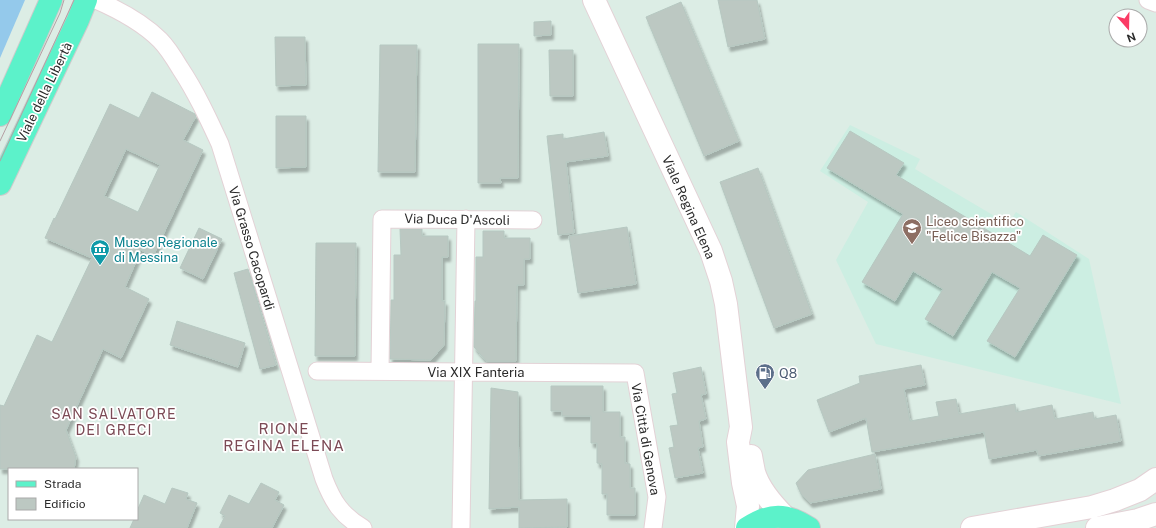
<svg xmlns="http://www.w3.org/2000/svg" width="1156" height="528" font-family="'Public Sans',sans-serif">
	<defs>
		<filter id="shadow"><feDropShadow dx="2.5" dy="4.5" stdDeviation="1" flood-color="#0004"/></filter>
	</defs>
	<rect width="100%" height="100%" fill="#dcede5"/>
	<path fill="#cceee2" d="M850 125 920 159 915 169 1008 224 1016 212 1089 259 1121 404 876 344 836 260 868 202 820 171Z"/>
	<path fill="#94c9eb" d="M0 0H25L0 58Z"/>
	<path fill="#bcc8c2" stroke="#b6c8c1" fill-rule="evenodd" filter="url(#shadow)" d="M718 0H757L765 39 728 47Z
		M681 2 739 141 704 156 646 17Z
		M551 21V35L534 36V22Z
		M275 37H305L306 85 276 86Z
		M478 44H519L518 178H500L501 183H478Z
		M380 45H417L415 172H378Z
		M549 50H573V96H550Z
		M152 92 195 114 196 116 183 140 203 150 153 256 141 250 125 287 149 299 121 358 103 349 66 430 76 457 74 469H0V405L4 406 37 335 52 342 92 258 45 238 54 218 55 219 110 104 139 118ZM126 149 160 165 138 212 104 196Z
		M276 116H306V167L276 168Z
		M850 131 904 163 896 175 1030 256 1043 235 1077 255 1015 357 987 341 1020 288 992 272 953 336 925 319 943 289 913 271 895 301 862 282 903 214 827 168Z
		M604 132 608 156 566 162 574 233 558 235 547 136 563 134V139Z
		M758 168 812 314 774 328 720 182Z
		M627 227 636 284 578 293 569 236Z
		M199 228 222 239 203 279 180 268Z
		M400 229H422V236H448V257H442V301H445L444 345 431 360 390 359 391 300H394V255H401Z
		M483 231H504V238H530V259H524V285H517L516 361H486L474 347 475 301H476V257H483Z
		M316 243H356L355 356H315Z
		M248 269 276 365 260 369 234 273Z
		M177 321 245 343 238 367 170 345Z
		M921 365 925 385 904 389 910 421 939 416 936 402 956 399 959 414 1015 404 1016 412 1052 405 1055 419 1093 412 1094 419 1116 415 1121 441 1038 456 1037 450 989 459 984 432 872 452 866 418 829 432 817 400 860 383 859 376Z
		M701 367 706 394 701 395 706 419 699 421 703 447 698 448 703 473 675 478 669 448 674 447 670 426 678 425 672 394 677 393 673 373Z
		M551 386H603V412H620V437H625V463L630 464V488H635V515H607V494H602V464L597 463V443H591V416H562V411H551Z
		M491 388 518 392 519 500 567 499V527L519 528V507L489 509Z
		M875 454 881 489 810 503 801 494 796 483 808 470Z
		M261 483 279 492 275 500 284 505 272 528H219L225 516 220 513 229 495 249 504Z
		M172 488 188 493 186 499 197 503 187 528H130L134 519H137V511L144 495 165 504Z"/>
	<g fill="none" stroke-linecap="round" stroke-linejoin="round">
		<defs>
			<path id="minor" d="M96 0C119 10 142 22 160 40 168 48 174 58 180 68 196 92 208 118 220 144L324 479C333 502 341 515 363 528
				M1148 0 1156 3
				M317 371 635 373 657 497 653 528
				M380 371 382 219 533 220
				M461 528 466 219"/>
			<path id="secondary" d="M594 0 711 251 721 281 726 304 741 427 738 442 743 483 748 506 746 528
				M751 456C752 462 753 467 754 472 759 489 773 505 785 517
				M972 528 1092 507 1115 500 1140 490 1156 479
				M1097 528 1138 520 1156 514"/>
			<path id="primary" d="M0 115 51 0
				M0 184 78 20 86 0
				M747 528C770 513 786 513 809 528"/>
		</defs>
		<use href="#minor" stroke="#e3d2d6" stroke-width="19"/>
		<use href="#secondary" stroke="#e3d2d6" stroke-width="24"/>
		<use href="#primary" stroke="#ccc" stroke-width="24"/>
		<use href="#minor" stroke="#fff" stroke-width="17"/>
		<use href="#secondary" stroke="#fff" stroke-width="22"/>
		<use href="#primary" stroke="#5cf2ca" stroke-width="22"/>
		<path stroke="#b59fa3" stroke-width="1" d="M0 141 60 13 64 0
			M0 161 74 0"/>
	</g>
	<defs>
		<symbol id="school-pin" viewBox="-11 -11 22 30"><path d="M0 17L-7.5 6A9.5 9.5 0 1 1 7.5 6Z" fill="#8d6e63" stroke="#fff"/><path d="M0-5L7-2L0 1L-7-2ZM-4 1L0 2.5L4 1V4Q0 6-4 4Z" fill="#fff"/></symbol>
		<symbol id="museum-pin" viewBox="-11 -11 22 30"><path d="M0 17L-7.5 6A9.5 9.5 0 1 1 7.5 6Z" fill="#0f9aa8" stroke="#fff"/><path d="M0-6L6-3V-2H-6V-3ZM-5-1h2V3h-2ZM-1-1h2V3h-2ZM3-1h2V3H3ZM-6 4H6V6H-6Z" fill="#fff"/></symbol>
		<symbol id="fuel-pin" viewBox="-11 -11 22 30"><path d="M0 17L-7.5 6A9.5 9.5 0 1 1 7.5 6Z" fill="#5c6f8a" stroke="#fff"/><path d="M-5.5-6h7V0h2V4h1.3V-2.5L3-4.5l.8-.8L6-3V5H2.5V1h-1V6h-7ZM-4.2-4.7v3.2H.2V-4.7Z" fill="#fff"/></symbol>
	</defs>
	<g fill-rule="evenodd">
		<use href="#school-pin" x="901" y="217" width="22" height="30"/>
		<use href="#museum-pin" x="89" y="238" width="22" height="30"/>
		<use href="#fuel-pin" x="754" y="362" width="22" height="30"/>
	</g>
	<g text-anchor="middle" stroke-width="3.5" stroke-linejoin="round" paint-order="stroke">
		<g font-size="13" fill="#2b2b2b" stroke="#fff">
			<text transform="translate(44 92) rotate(-64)" y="5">Viale della Libertà</text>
			<text transform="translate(689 207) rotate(66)" y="5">Viale Regina Elena</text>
			<text transform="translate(457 219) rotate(1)" y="5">Via Duca D'Ascoli</text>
			<text transform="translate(252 248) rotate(73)" y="5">Via Grasso Cacopardi</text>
			<text x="476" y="377">Via XIX Fanteria</text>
			<text transform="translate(646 439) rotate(80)" y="5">Via Città di Genova</text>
		</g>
		<g font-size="13" fill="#785e54" stroke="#fff" text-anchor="start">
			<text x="926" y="226">Liceo scientifico<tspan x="926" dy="15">"Felice Bisazza"</tspan></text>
		</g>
		<g font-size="13" fill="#0d838f" stroke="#fff" text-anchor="start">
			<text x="114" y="247">Museo Regionale<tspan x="114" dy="15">di Messina</tspan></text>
		</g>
		<g font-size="13" fill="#4e5e75" stroke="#fff" text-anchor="start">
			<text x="779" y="378">Q8</text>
		</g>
		<g font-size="14" letter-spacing="1" fill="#7c4a55" stroke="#fff">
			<text x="114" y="419">SAN SALVATORE<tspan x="114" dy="16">DEI GRECI</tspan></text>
		</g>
		<g font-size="15" letter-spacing="1" fill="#7c4a55" stroke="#fff">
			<text x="284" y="434">RIONE<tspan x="284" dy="17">REGINA ELENA</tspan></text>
		</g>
	</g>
	<rect x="8" y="468" width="130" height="52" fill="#ffffff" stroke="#aaaaaa"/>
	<rect x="16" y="481" width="20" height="6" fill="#5cf2ca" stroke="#aaaaaa"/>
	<text x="44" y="488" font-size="12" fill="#2b2b2b">Strada</text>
	<rect x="16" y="498" width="20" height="12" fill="#bcc8c2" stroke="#aaaaaa"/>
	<text x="44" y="508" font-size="12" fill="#2b2b2b">Edificio</text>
	<g transform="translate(1128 28) rotate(160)"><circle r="19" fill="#ffffff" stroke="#aaaaaa"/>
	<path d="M0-3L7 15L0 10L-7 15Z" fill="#fb3b65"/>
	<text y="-6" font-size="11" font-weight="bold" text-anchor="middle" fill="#2b2b2b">N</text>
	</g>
</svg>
